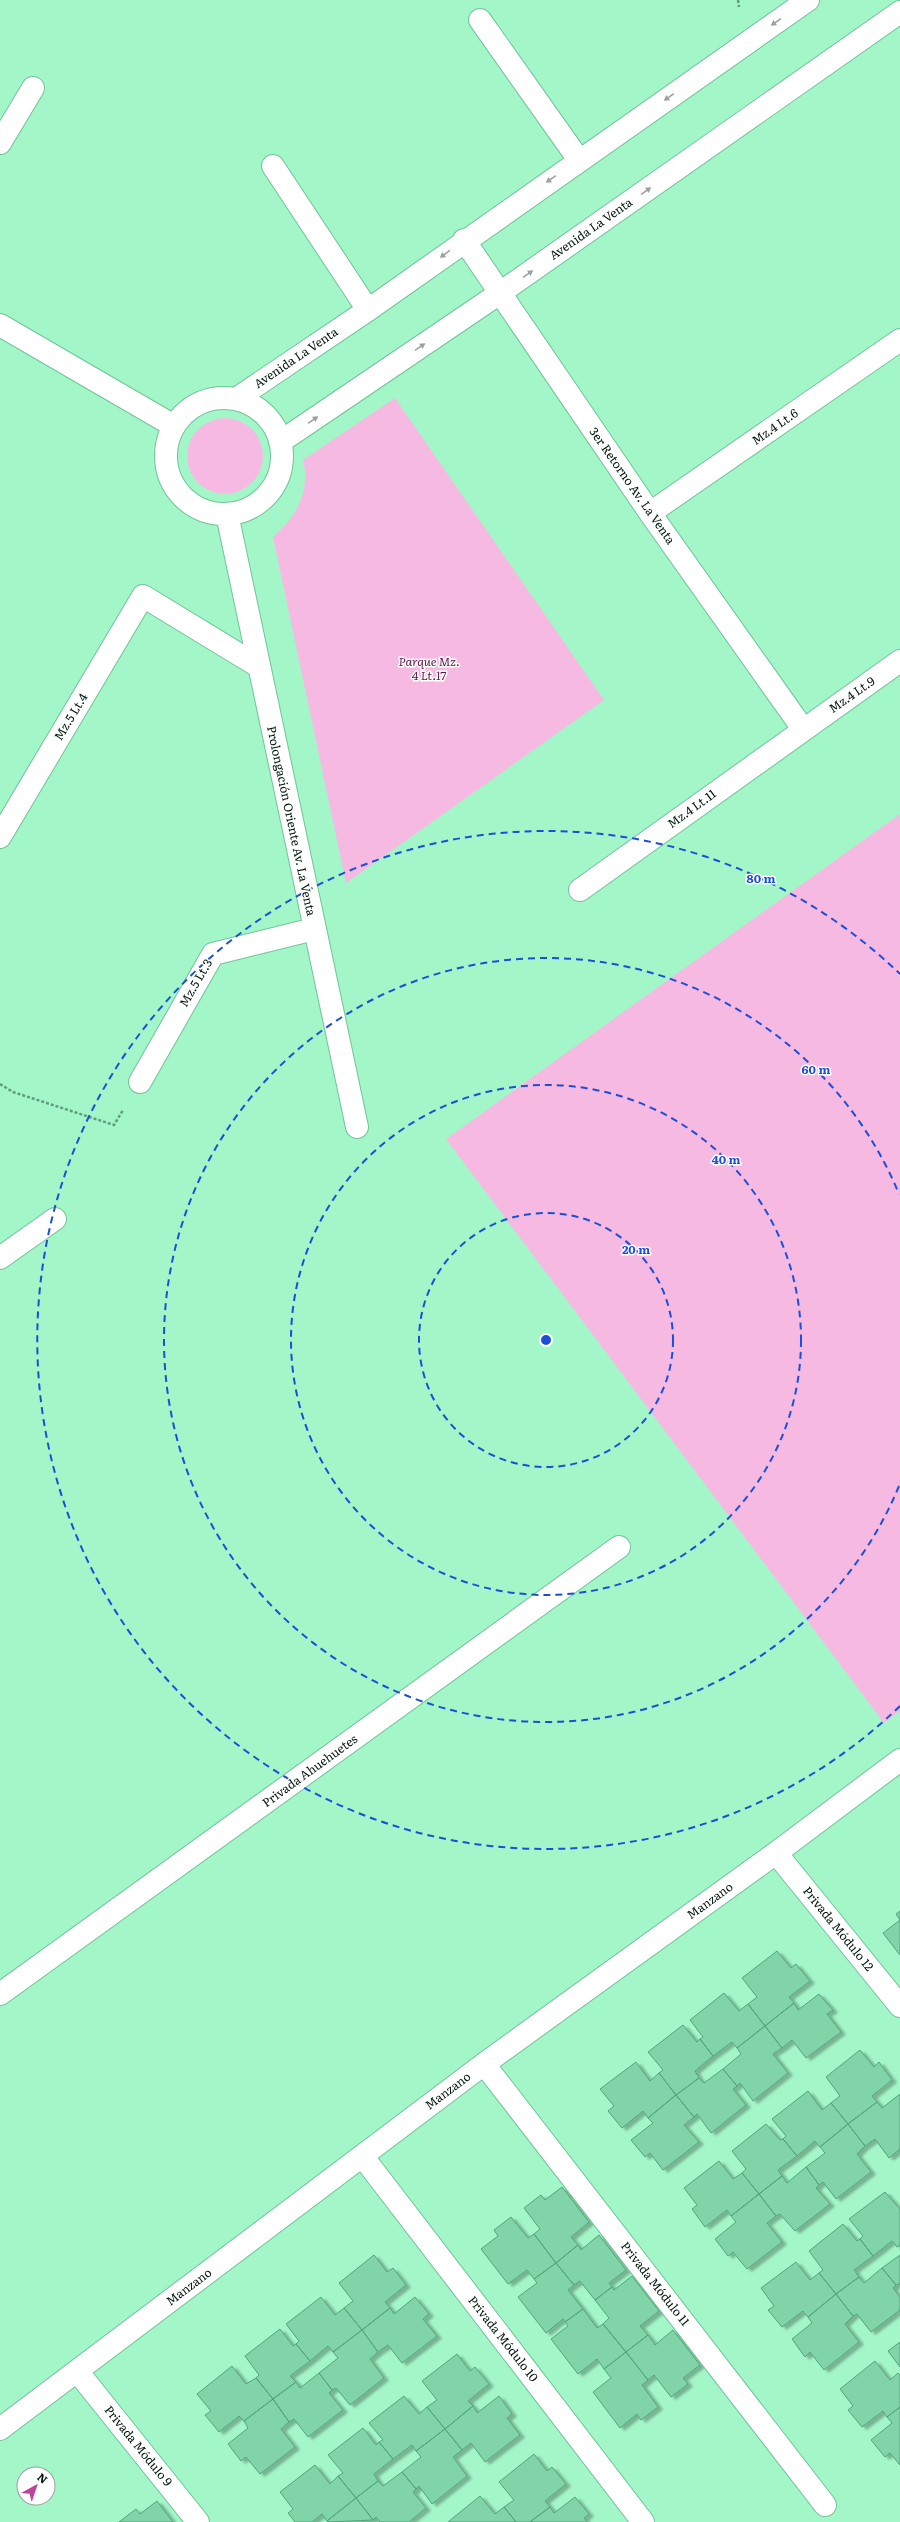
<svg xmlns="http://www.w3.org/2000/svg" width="900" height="2522" font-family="Literata,serif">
	<defs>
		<filter id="shadow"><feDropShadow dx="4.5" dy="2.5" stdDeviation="1" flood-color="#0004"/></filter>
	</defs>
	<rect width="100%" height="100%" fill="#a3f6c8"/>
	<path fill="#f6bae2" d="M395 398 604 700 346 883 273 537C296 518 311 490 303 460Z
		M187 456a38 38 0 1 1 76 0a38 38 0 1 1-76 0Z
		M900 814V1711L884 1723 446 1139Z"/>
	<path fill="#81d4a7" stroke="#52a479" filter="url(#shadow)" d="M900 1911V1920L896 1914Z
		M900 1920V1955L883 1933Z
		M777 1951 791 1968 796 1964 810 1981 789 1997 794 2003 765 2026 748 2004 757 1997 742 1978Z
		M724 1993 739 2011 748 2004 765 2026 737 2048 732 2042 713 2056 700 2039 703 2037 690 2020Z
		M819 1994 833 2010 827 2014 841 2032 806 2058 792 2040 782 2048 765 2026 794 2003 798 2010Z
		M683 2025 697 2042 700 2039 713 2056 695 2071 699 2078 676 2095 659 2073 663 2070 648 2052Z
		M765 2026 782 2048 773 2054 788 2073 753 2101 740 2083 737 2086 723 2069 741 2054 737 2048Z
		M860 2050 874 2067 879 2062 892 2080 872 2096 877 2102 848 2124 831 2103 840 2096 826 2077Z
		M636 2062 650 2081 659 2073 676 2095 648 2118 643 2111 622 2128 608 2111 614 2106 600 2089Z
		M723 2069 737 2086 733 2089 746 2105 711 2133 697 2114 694 2117 676 2095 699 2078 704 2083Z
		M808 2091 822 2110 831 2103 848 2124 820 2147 815 2141 797 2156 783 2139 786 2136 772 2119Z
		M900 2094V2149L889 2158 875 2139 865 2146 848 2124 877 2102 882 2108Z
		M676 2095 694 2117 684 2125 699 2142 663 2170 650 2153 645 2157 631 2140 653 2123 648 2118Z
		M766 2124 780 2140 783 2139 797 2156 778 2170 782 2176 759 2194 742 2173 746 2169 732 2151Z
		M848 2124 865 2146 857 2154 871 2172 836 2199 823 2182 819 2185 806 2167 825 2153 820 2147Z
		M719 2161 733 2179 742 2173 759 2194 731 2216 727 2210 705 2227 692 2209 697 2205 684 2188Z
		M806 2167 819 2185 816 2188 830 2204 795 2231 780 2214 776 2216 759 2194 782 2176 787 2183Z
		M562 2187 589 2222 571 2237 578 2245 556 2263 534 2234 540 2229 524 2208 541 2195 545 2200Z
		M885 2192 900 2209V2245L897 2247 892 2241 873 2256 860 2239 863 2236 849 2219Z
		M759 2194 776 2216 767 2223 782 2242 747 2269 733 2252 728 2256 715 2239 736 2222 731 2216Z
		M511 2217 528 2238 534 2234 556 2263 534 2279 527 2270 508 2284 481 2249 498 2236 494 2230Z
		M843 2224 857 2241 860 2239 873 2256 854 2270 859 2277 836 2294 819 2273 823 2270 809 2251Z
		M599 2235 626 2270 609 2283 612 2287 595 2300 580 2281 574 2285 556 2263 578 2245 581 2250Z
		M374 2255 387 2272 393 2268 406 2285 385 2302 390 2308 362 2330 344 2308 353 2301 339 2283Z
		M900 2255V2283L896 2285 882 2268Z
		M796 2262 810 2280 819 2273 836 2294 808 2317 803 2311 782 2327 768 2310 774 2306 761 2288Z
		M556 2263 574 2285 568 2290 583 2309 565 2322 563 2319 546 2333 518 2297 537 2283 534 2279Z
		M882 2268 896 2285 893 2288 900 2297V2310L871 2332 857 2314 853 2316 836 2294 859 2277 864 2283Z
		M632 2276 659 2311 640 2326 648 2335 626 2352 603 2324 609 2318 595 2300 612 2287 614 2290Z
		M836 2294 853 2316 845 2324 859 2342 824 2370 810 2352 805 2357 792 2339 812 2323 808 2317Z
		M321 2297 335 2315 344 2308 362 2330 333 2352 328 2346 310 2361 296 2344 299 2341 286 2324Z
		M415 2297 429 2314 423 2319 437 2336 402 2363 388 2345 378 2352 362 2330 390 2308 394 2314Z
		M583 2309 597 2328 603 2324 626 2352 604 2369 597 2359 578 2374 551 2339 568 2326 565 2322Z
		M280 2329 293 2346 296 2344 310 2361 290 2376 296 2382 273 2399 256 2378 259 2375 245 2356Z
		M362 2330 378 2352 370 2359 384 2378 350 2405 336 2388 332 2390 319 2373 338 2358 333 2352Z
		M673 2330 700 2365 683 2378 688 2384 671 2397 654 2375 648 2380 626 2352 648 2335 655 2345Z
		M900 2342V2367L888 2351Z
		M626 2352 648 2380 642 2385 658 2407 641 2420 637 2414 620 2428 593 2392 611 2378 604 2369Z
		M457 2354 470 2371 475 2367 489 2384 468 2401 473 2406 445 2429 427 2407 437 2400 422 2381Z
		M875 2361 890 2380 898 2373 900 2375V2407L887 2417 883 2411 862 2427 848 2410 853 2406 840 2389Z
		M232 2366 246 2384 256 2378 273 2399 244 2421 239 2416 219 2432 205 2415 211 2411 197 2394Z
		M319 2373 332 2390 329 2393 343 2410 308 2437 294 2419 289 2422 273 2399 296 2382 300 2388Z
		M404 2396 419 2414 427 2407 445 2429 416 2451 412 2445 393 2459 379 2442 383 2440 369 2423Z
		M499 2396 512 2414 507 2418 520 2435 485 2462 471 2443 462 2450 445 2429 473 2406 477 2413Z
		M273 2399 289 2422 281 2429 295 2447 260 2474 246 2457 241 2461 228 2444 248 2428 244 2421Z
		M900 2407V2465L890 2453 885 2457 871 2440 892 2423 887 2417Z
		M363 2428 376 2445 379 2442 393 2459 374 2474 378 2481 356 2498 338 2476 343 2473 328 2455Z
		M445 2429 462 2450 453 2457 467 2476 432 2504 419 2486 416 2489 402 2472 421 2457 416 2451Z
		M534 2454 547 2471 552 2467 566 2484 545 2501 550 2507 530 2522H516L504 2507 514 2500 499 2482Z
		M315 2465 330 2484 338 2476 356 2498 327 2521 322 2514 312 2522H295L288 2513 293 2509 280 2492Z
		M402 2472 416 2489 413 2492 426 2508 409 2522H380L376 2517 373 2520 356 2498 378 2481 383 2486Z
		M480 2496 495 2514 504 2507 516 2522H448Z
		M575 2497 589 2514 584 2518 587 2522H530L550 2507 554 2513Z
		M356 2498 373 2520 329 2522 327 2521Z
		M157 2501 173 2522H119L136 2509 140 2514Z"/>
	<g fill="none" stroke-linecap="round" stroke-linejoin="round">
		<defs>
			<path id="street" d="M480 20 579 160
				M0 143 33 88
				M273 166 368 310
				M464 240 650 513 803 729
				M0 325 174 426
				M166 456a58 58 0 1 1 116 0a58 58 0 1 1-116 0Z
				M236 399 368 310 808 0
				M280 442 500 293 900 12
				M650 513 900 340
				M227 514 357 1127
				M0 837 143 596 258 666
				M580 890 900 661
				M140 1082 213 954 314 929
				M0 1258 55 1219
				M776 1853 900 2006
				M0 1994 619 1547
				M484 2064 825 2505
				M363 2157 643 2522
				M77 2371 198 2522
				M0 2429 484 2064 776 1853 900 1760"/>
		</defs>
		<use href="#street" stroke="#71c398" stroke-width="24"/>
		<path stroke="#619c7c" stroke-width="2.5" stroke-dasharray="3 2" stroke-linecap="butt" d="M738 0 739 7
			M0 1084 13 1092 114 1125 123 1110"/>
		<use href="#street" stroke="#fff" stroke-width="22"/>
	</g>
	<defs><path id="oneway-solid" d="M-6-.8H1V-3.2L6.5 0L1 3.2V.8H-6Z"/></defs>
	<g fill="#99a29d">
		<use href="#oneway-solid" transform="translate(776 22) rotate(145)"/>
		<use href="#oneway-solid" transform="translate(669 97) rotate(145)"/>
		<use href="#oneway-solid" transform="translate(551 179) rotate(145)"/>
		<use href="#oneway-solid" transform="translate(646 191) rotate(-35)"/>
		<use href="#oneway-solid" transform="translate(445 254) rotate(144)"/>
		<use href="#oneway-solid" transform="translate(528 274) rotate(-35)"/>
		<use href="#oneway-solid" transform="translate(420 347) rotate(-34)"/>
		<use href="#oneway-solid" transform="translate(313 420) rotate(-34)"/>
	</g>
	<g fill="none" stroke="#1d4ed8" stroke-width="2" stroke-dasharray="7 5">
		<circle cx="546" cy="1340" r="127"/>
		<circle cx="546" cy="1340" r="255"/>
		<path d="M899 1486A382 382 0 1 1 899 1194"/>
		<path d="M900 1706A509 509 0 1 1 900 974"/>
	</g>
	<g text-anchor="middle" stroke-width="3" stroke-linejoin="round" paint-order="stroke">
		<g font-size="12" fill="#00170b" stroke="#fff">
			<text transform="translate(591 229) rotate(-35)" y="4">Avenida La Venta</text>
			<text transform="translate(296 358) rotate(-34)" y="4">Avenida La Venta</text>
			<text transform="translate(775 427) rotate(-35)" y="4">Mz.4 Lt.6</text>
			<text transform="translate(632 486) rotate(55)" y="4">3er Retorno Av. La Venta</text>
			<text transform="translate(852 695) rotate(-35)" y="4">Mz.4 Lt.9</text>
			<text transform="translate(71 717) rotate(-59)" y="4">Mz.5 Lt.4</text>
			<text transform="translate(692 809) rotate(-36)" y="4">Mz.4 Lt.11</text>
			<text transform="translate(291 821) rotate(78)" y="4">Prolongación Oriente Av. La Venta</text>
			<text transform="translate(196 983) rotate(-60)" y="4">Mz.5 Lt.3</text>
			<text transform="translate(310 1771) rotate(-36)" y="4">Privada Ahuehuetes</text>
			<text transform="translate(710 1901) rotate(-36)" y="4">Manzano</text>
			<text transform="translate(838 1929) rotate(51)" y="4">Privada Módulo 12</text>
			<text transform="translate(448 2091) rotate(-37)" y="4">Manzano</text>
			<text transform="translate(655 2284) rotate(52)" y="4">Privada Módulo 11</text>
			<text transform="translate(189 2287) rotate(-37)" y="4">Manzano</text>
			<text transform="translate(503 2339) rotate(52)" y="4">Privada Módulo 10</text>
			<text transform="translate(138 2446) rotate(51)" y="4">Privada Módulo 9</text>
		</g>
		<g font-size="12" font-style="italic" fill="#591849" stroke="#fff">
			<text x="429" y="666">Parque Mz.<tspan x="429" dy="14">4 Lt.17</tspan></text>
		</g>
	</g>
	<circle cx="546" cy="1340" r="6" fill="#1d4ed8" stroke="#fff" stroke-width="2"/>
	<g font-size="12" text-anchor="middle" font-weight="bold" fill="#1d4ed8" stroke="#fff" stroke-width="3" stroke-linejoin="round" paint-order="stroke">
		<text x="761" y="883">80 m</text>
		<text x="816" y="1074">60 m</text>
		<text x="726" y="1164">40 m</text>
		<text x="636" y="1254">20 m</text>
	</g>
	<g transform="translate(36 2486) rotate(40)"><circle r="19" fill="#ffffff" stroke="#99a29d"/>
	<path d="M0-3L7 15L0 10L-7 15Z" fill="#bb459d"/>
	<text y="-6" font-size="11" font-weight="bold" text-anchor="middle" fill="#00170b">N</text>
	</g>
</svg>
